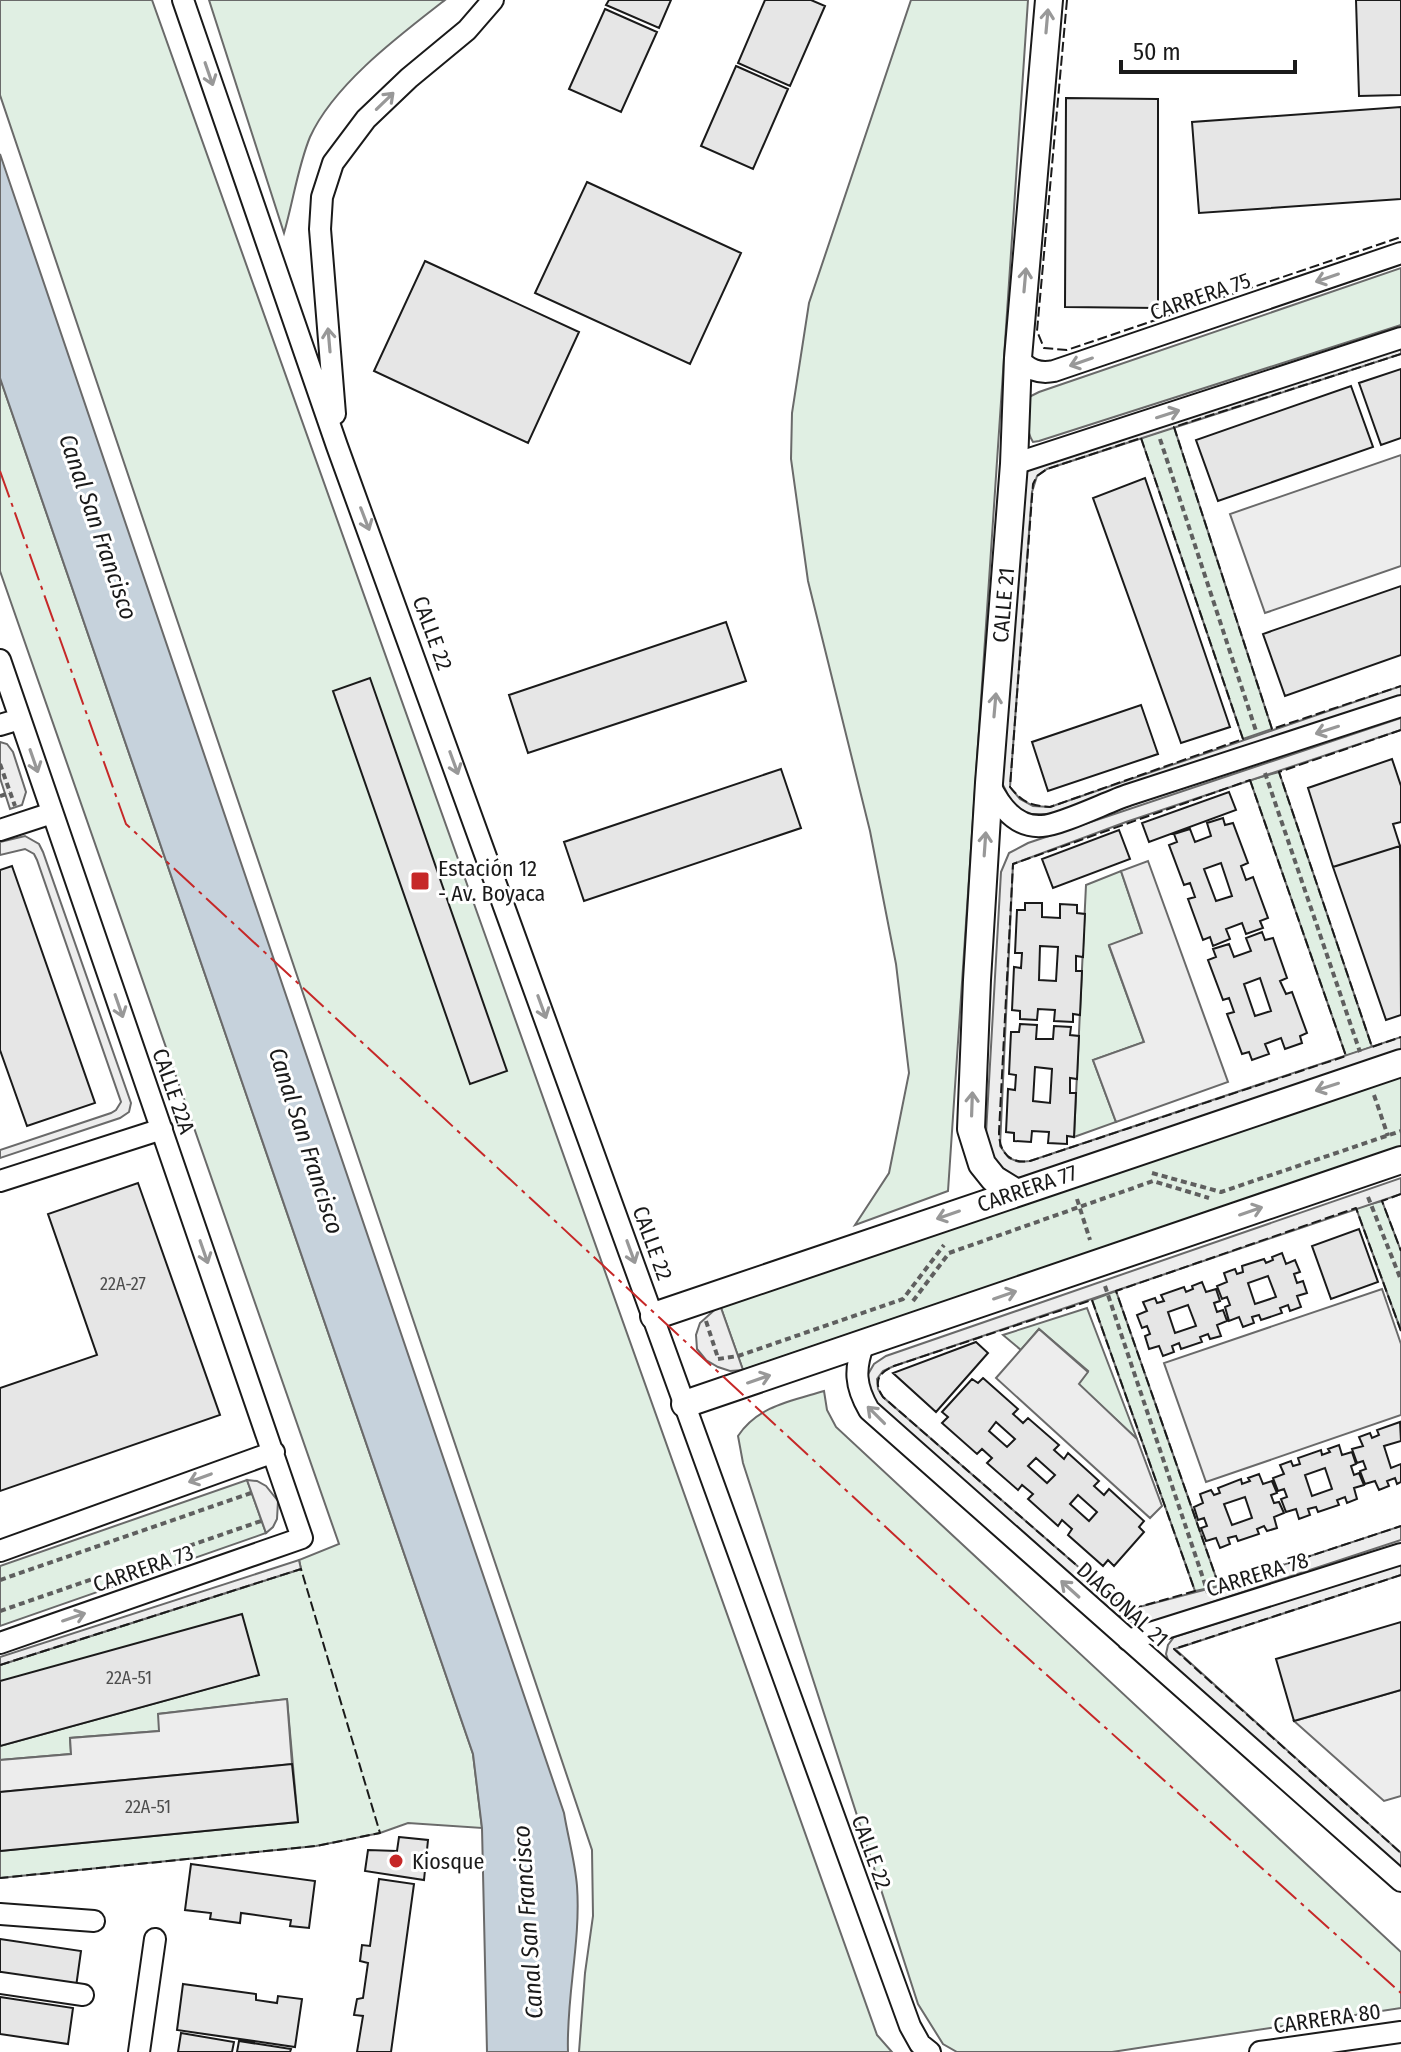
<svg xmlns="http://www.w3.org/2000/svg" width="1401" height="2052" font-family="'Fira Sans Condensed',sans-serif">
	<rect width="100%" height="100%" fill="#fff"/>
	<path fill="#e0efe3" stroke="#6a6a6a" stroke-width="2" d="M0 0H152L877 2035 892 2052H579L585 1973 593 1916 592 1850 0 95Z
		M209 0H445C400 35 334 84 310 137 298 166 293 202 284 233Z
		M911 0H1028L948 1191 855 1225 889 1173 909 1073 896 964 870 831 808 581 791 459 792 413 809 303Z
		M1401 268V325L1039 441 1033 442C1025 430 1026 410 1029 397L1039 392Z
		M0 378 473 1754 482 1828 408 1823 380 1833 316 1846 0 1878V1851L298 1822 287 1699 159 1714 160 1731 70 1738 71 1754 0 1760V1746L258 1675 0 1681V1665L301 1569 299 1560 339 1544 0 571Z
		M1174 427 1272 729 1243 739 1141 438Z
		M1279 772 1372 1047 1346 1056 1250 780Z
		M1121 871 1142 933 1109 946 1144 1042 1093 1060 1116 1122 1074 1137 1086 885Z
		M1401 1074V1147L743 1370 720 1305Z
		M1382 1201 1401 1251V1331L1356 1208Z
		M1116 1291 1219 1586 1195 1591 1092 1300Z
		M1087 1308 1137 1439 1078 1384 1088 1371 1039 1329 1021 1350 1003 1335Z
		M824 1391 827 1410 836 1427 1401 1952V2008L1112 2052H957L943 2044 918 2004 743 1463 738 1436C758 1406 791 1401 824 1391Z
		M247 1480 266 1533 0 1626V1566Z"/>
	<path fill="#ededed" stroke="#6a6a6a" stroke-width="2" d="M1401 345V354L1047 469 1037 476 1032 492 1010 787 1020 799 1033 806 1050 807 1401 686V697L1056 814H1029L1013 805 1001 781 1025 477 1028 470 1035 464Z
		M1401 455V566L1265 613 1230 514Z
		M1401 718V730L1126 822 1013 864 1000 1146 1009 1158 1019 1162 1030 1161 1401 1037V1051L1035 1176 1017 1178 1007 1175 993 1162 986 1134 1001 872 1009 853 1028 843Z
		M0 742 7 744 13 752 26 792 22 805 10 809 0 778Z
		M25 836 39 844 43 852 131 1103 129 1112 120 1118 0 1158V1150L111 1113 116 1110 121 1102 37 860 34 854 25 849 0 855V842Z
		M1148 861 1228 1082 1116 1122 1093 1060 1144 1042 1109 945 1142 933 1121 871Z
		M1401 1178V1194L894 1366 883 1371 877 1379 878 1389 883 1397 1128 1610 1219 1586 1401 1526V1540L1149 1623 1135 1624 1114 1613 880 1410 870 1394 867 1376 874 1364 886 1356Z
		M1382 1289 1401 1344V1415L1206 1482 1164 1363Z
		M720 1305 743 1370 730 1371 718 1367 706 1360 697 1349 696 1335 700 1323Z
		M1039 1329 1088 1372 1079 1384 1137 1439 1162 1506 1150 1518 996 1378Z
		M247 1480 257 1481 266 1486 278 1501 277 1519 273 1527 266 1533Z
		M299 1560 301 1569 0 1665V1657Z
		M1401 1564V1575L1175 1649 1401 1853V1871L1169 1663 1166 1654 1168 1645 1174 1637Z
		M1401 1690V1796L1384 1801 1294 1721Z
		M287 1699 292 1764 0 1792V1760L71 1754 70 1738 159 1731 158 1714Z"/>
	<path fill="#c6d2dc" stroke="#6a6a6a" stroke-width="2" d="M0 154 564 1813C568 1837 575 1862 577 1886 581 1942 566 1997 568 2052H487L482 1828 473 1754 0 378Z"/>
	<path fill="#e6e6e6" stroke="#1a1a1a" stroke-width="2" fill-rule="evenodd" d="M609 0H671L659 28 606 5Z
		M765 0H811L825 6 790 86 738 63Z
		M1356 0H1401V95L1359 96Z
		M605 9 657 32 621 112 569 89Z
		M736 66 788 89 753 169 701 146Z
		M1066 98 1158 99V308L1065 307Z
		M1401 107V199L1199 213 1192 122Z
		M587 182 741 253 690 364 535 293Z
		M425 261 579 332 528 443 374 371Z
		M1401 369V438L1381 445 1359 383Z
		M1351 386 1373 447 1218 501 1196 440Z
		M1145 478 1230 727 1181 743 1093 498Z
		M1401 586V655L1285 696 1263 634Z
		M726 622 746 681 528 753 509 695Z
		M370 678 507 1071 470 1084 333 691Z
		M1141 705 1158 754 1048 791 1032 742Z
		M1392 759 1401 786V822L1393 824 1400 846 1333 867 1308 788Z
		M781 769 801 828 584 901 564 842Z
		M1229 792 1236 810 1149 842 1142 823Z
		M1223 818 1225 825 1233 823 1248 863 1241 866 1246 880 1253 877 1268 918 1260 921 1263 928 1246 934 1242 923 1226 929 1230 939 1213 946 1210 937 1203 940 1188 899 1195 897 1190 883 1184 885 1169 845 1177 842 1174 834 1190 829 1195 842 1211 836 1207 823ZM1221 863 1232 896 1216 901 1204 869Z
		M1119 830 1130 859 1053 888 1042 859Z
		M1400 846 1401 1015 1386 1020 1333 867Z
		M12 866 95 1103 27 1126 0 1050V870Z
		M1025 903H1042V917L1060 918V904L1077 905V913L1085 914 1083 957 1076 956V971H1082L1080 1015 1073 1014V1022L1054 1021 1055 1010 1038 1009 1037 1020 1020 1019V1011L1012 1010 1014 967 1021 968 1022 953H1015L1017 910H1025ZM1040 946 1058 947 1056 981 1039 980Z
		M1262 932 1265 940 1273 938 1287 978 1280 981 1286 994 1292 992 1307 1033 1300 1036 1302 1043 1285 1049 1281 1038 1265 1044 1269 1054 1252 1060 1249 1052 1242 1054 1227 1014 1234 1012 1229 998 1223 1000 1208 960 1216 957 1213 949 1229 944 1234 957 1251 951 1246 938ZM1260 978 1271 1011 1255 1016 1244 984Z
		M1020 1024 1037 1025 1036 1039H1053L1054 1026 1071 1027 1070 1035 1079 1036 1077 1079 1070 1078V1093H1076L1074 1137 1067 1136V1144L1048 1143 1049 1132 1032 1131 1031 1142 1014 1141V1133L1006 1132 1008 1089 1015 1090 1016 1075 1009 1074 1011 1032H1019ZM1035 1067 1052 1069 1050 1103 1033 1101Z
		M138 1183 220 1415 0 1491V1388L97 1355 48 1214Z
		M1359 1229 1378 1282 1331 1299 1312 1246Z
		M1282 1253 1286 1264 1295 1260 1300 1272 1294 1274 1297 1283 1303 1281 1307 1293 1297 1296 1301 1307 1290 1311 1288 1305 1280 1308 1282 1313 1261 1320 1259 1315 1252 1317 1254 1323 1243 1327 1239 1317 1229 1321 1225 1307 1230 1305 1227 1297 1222 1299 1217 1286 1227 1282 1224 1273 1235 1269 1237 1274 1243 1272 1242 1266 1264 1259 1266 1263 1273 1260 1272 1257ZM1268 1276 1276 1297 1255 1304 1248 1283Z
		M1202 1282 1206 1292 1216 1289 1220 1301 1214 1303 1217 1312 1223 1310 1227 1321 1217 1325 1221 1336 1210 1339 1208 1334 1200 1337 1202 1342 1181 1349 1179 1343 1172 1346 1174 1352 1163 1356 1159 1346 1149 1349 1145 1336 1150 1334 1147 1326 1142 1328 1137 1315 1147 1311 1143 1302 1155 1298 1157 1303 1164 1301 1161 1295 1184 1287 1186 1292 1193 1289 1192 1286ZM1188 1305 1196 1326 1175 1333 1168 1312Z
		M976 1342 988 1353 936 1412 893 1373Z
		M983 1378 1018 1409 1013 1414 1023 1423 1028 1418 1059 1445 1054 1450 1064 1459 1068 1453 1099 1481 1094 1486 1104 1495 1109 1489 1144 1521 1139 1527 1144 1532 1114 1566 1108 1560 1103 1566 1068 1535 1072 1529 1062 1520 1058 1526 1028 1499 1033 1494 1022 1485 1018 1490 987 1463 992 1458 982 1449 977 1454 942 1423 948 1417 942 1412 972 1379 978 1383ZM996 1422 1015 1439 1007 1447 989 1431ZM1036 1458 1055 1475 1047 1483 1028 1466ZM1078 1495 1097 1512 1089 1521 1070 1504Z
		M1400 1422 1401 1441 1384 1446 1391 1468 1401 1464V1482L1397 1484 1395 1478 1387 1481 1389 1486 1379 1490 1375 1481 1365 1484 1360 1471 1366 1469 1363 1461 1357 1463 1352 1449 1363 1446 1359 1437 1370 1433 1372 1438 1379 1435 1377 1430Z
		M1339 1445 1342 1455 1352 1452 1356 1464 1351 1466 1354 1475 1359 1473 1364 1485 1354 1488 1357 1499 1347 1503 1345 1497 1337 1500 1339 1505 1318 1512 1316 1507 1308 1509 1310 1515 1299 1519 1296 1509 1286 1512 1281 1499 1287 1497 1284 1489 1278 1491 1273 1478 1284 1474 1280 1465 1291 1461 1293 1466 1300 1464 1298 1458 1321 1450 1322 1455 1330 1452 1328 1449ZM1325 1468 1332 1489 1312 1496 1305 1475Z
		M1259 1474 1263 1484 1272 1481 1277 1493 1271 1495 1274 1503 1279 1502 1284 1513 1274 1517 1277 1528 1267 1531 1264 1526 1257 1529 1259 1534 1238 1541 1236 1536 1228 1538 1230 1544 1220 1548 1216 1538 1206 1541 1201 1528 1207 1526 1204 1518 1198 1520 1194 1507 1203 1503 1200 1494 1211 1490 1214 1495 1220 1493 1218 1488 1241 1479 1242 1484 1250 1481 1248 1478ZM1245 1497 1252 1518 1232 1525 1224 1504Z
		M242 1614 259 1675 0 1746V1681Z
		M1401 1622V1690L1294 1721 1276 1659Z
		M292 1764 298 1822 0 1851V1792Z
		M399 1837 428 1840 424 1880 365 1871 368 1850 397 1851Z
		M191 1864 315 1881 309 1928 290 1926 291 1920 241 1913 240 1923 210 1919 211 1913 185 1910Z
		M379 1879 414 1884 391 2052H357L363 2016 354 2015 357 1999 363 1998 368 1963 360 1961 362 1945 370 1946Z
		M0 1939 81 1951 76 1987 0 1976Z
		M183 1984 256 1994V2000L277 2003 278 1996 302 1999 295 2047 177 2030Z
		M0 1997 73 2008 68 2044 0 2034Z
		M181 2033 234 2042 232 2052H178Z
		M239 2041 291 2049 290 2052H237Z"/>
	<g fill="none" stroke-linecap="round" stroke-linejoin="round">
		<defs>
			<path id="minor" d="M183 0 337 446 910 2026 920 2044 930 2052
				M1018 358C1028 370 1039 374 1054 371L1401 253
				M335 414 320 229 322 197 333 163 366 119 409 78 467 30 493 0
				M1014 464 1401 338
				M0 660 302 1538 0 1643
				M0 725 20 719
				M989 783C999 805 1015 828 1042 826 1061 825 1107 802 1128 795 1219 765 1310 735 1401 706
				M0 830 52 813
				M0 1181 162 1129
				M864 1343C854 1369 855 1386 869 1410L1401 1881
				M0 1551 274 1452
				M1128 1640 1401 1554
				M0 1914 94 1921
				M0 1983 83 1995
				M139 2052 155 1939
				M1260 2052 1401 2032"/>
			<path id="tertiary" d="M1015 1192 994 1179 982 1164 971 1129 977 980 989 783 1014 464 1018 358 1049 0
				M654 1316 1401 1063
				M685 1404 1401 1160"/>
		</defs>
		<use href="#minor" stroke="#1a1a1a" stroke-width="24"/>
		<use href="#tertiary" stroke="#1a1a1a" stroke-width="30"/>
		<path stroke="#5f5f5f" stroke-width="4" stroke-dasharray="6 4" stroke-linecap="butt" d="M1160 439 1256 731
			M0 764 15 806
			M1265 773 1360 1052
			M0 796 10 793
			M1374 1095 1388 1136
			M1152 1173 1221 1192 1401 1131
			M1368 1197 1401 1280
			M1077 1199 1090 1240
			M1105 1286 1208 1593
			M913 1301 949 1253 1153 1181 1209 1198
			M706 1321 718 1358
			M718 1359 738 1356 903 1299 944 1245
			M0 1580 251 1493
			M0 1611 261 1521"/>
		<use href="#minor" stroke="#fff" stroke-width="20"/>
		<use href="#tertiary" stroke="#fff" stroke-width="26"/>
		<path stroke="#1a1a1a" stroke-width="2" stroke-dasharray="10 4" stroke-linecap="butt" d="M1067 0 1037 331 1044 348 1067 350 1401 237
			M1401 354 1174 427 1272 729 1401 686
			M1141 438 1243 739 1050 807C1031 806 1022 802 1010 787L1033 484 1037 476 1047 469Z
			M1401 730 1279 772 1372 1047 1401 1037
			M1250 780 1346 1056 1030 1161C1009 1164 999 1152 999 1132L1013 864Z
			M1401 1194 1382 1201 1401 1251
			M1092 1300 1195 1591 1128 1610 883 1397C873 1382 878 1373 894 1366Z
			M1401 1331 1356 1208 1116 1291 1219 1586 1401 1526
			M1401 1575 1174 1649 1401 1853
			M0 1665 301 1569 380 1833 316 1846 0 1878"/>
		<path stroke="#c62828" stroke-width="2" stroke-dasharray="28 6 4 6" stroke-linecap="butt" d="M0 471 126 824 1010 1642 1401 1993"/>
	</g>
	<defs><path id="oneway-shaft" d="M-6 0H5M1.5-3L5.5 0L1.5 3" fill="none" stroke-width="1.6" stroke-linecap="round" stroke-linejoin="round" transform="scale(2)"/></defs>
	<g stroke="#989898">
		<use href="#oneway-shaft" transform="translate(1047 21) rotate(-85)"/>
		<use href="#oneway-shaft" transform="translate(209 74) rotate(71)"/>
		<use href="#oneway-shaft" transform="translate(385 101) rotate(-44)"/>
		<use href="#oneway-shaft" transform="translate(1327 278) rotate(161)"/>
		<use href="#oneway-shaft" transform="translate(1025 280) rotate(-85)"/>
		<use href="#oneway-shaft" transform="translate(329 340) rotate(-95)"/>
		<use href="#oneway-shaft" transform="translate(1081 362) rotate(161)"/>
		<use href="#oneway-shaft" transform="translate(1168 414) rotate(-18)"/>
		<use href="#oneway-shaft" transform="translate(365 519) rotate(69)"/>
		<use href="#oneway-shaft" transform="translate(995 705) rotate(-85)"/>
		<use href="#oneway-shaft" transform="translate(1327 730) rotate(162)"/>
		<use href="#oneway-shaft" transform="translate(34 761) rotate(71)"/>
		<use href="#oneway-shaft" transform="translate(454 763) rotate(70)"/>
		<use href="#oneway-shaft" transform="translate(985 844) rotate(-86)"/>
		<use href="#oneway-shaft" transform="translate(119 1006) rotate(71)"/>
		<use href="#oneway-shaft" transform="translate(542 1007) rotate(70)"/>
		<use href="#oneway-shaft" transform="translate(1327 1087) rotate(162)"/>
		<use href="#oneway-shaft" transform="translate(972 1104) rotate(-88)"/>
		<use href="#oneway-shaft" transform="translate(1251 1211) rotate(-19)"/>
		<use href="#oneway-shaft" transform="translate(948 1215) rotate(161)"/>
		<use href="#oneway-shaft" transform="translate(204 1252) rotate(71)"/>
		<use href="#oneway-shaft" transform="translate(631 1252) rotate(70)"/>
		<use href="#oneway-shaft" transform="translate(1005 1295) rotate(-19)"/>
		<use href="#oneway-shaft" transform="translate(759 1379) rotate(-19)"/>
		<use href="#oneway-shaft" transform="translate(876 1415) rotate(-135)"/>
		<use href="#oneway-shaft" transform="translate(200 1478) rotate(160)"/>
		<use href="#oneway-shaft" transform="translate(1070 1589) rotate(-138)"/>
		<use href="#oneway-shaft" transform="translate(74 1617) rotate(-19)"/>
	</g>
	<g fill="#c62828" stroke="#fff" stroke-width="3">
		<rect x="410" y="871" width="20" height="20" rx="4"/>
		<circle cx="396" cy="1861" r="8"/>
	</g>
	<g text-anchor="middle" stroke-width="6" stroke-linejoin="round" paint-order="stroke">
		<g font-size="18" fill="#4d4d4d">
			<text x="123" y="1290">22A-27</text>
			<text x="129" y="1684">22A-51</text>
			<text x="148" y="1813">22A-51</text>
		</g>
		<g font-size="22" fill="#1a1a1a" stroke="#fff">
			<text transform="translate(1200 296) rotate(-19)" y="8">CARRERA 75</text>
			<text transform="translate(1003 605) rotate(-85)" y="8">CALLE 21</text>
			<text transform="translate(433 633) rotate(70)" y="8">CALLE 22</text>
			<text transform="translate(174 1091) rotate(71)" y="8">CALLE 22A</text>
			<text transform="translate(1027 1188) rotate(-19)" y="8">CARRERA 77</text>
			<text transform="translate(653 1243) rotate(70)" y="8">CALLE 22</text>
			<text transform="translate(143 1568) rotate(-19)" y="8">CARRERA 73</text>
			<text transform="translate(1257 1574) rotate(-17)" y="8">CARRERA 78</text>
			<text transform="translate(1123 1604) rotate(42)" y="8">DIAGONAL 21</text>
			<text transform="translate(872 1852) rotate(70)" y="8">CALLE 22</text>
			<text transform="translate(1327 2018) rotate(-8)" y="8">CARRERA 80</text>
		</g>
		<g font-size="22" fill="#1a1a1a" stroke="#fff" text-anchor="start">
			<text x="438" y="876">Estación 12<tspan x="438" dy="25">- Av. Boyaca</tspan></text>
			<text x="412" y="1869">Kiosque</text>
		</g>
		<g font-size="24" font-style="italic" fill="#1a1a1a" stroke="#fff">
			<text transform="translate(98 527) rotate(71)" y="8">Canal San Francisco</text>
			<text transform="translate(306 1141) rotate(72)" y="8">Canal San Francisco</text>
			<text transform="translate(528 1922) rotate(-94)" y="8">Canal San Francisco</text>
		</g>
	</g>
	<path d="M1121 60v12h174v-12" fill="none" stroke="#1a1a1a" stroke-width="4"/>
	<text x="1133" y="60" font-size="24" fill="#1a1a1a" stroke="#ffffff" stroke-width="6" paint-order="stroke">50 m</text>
</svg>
